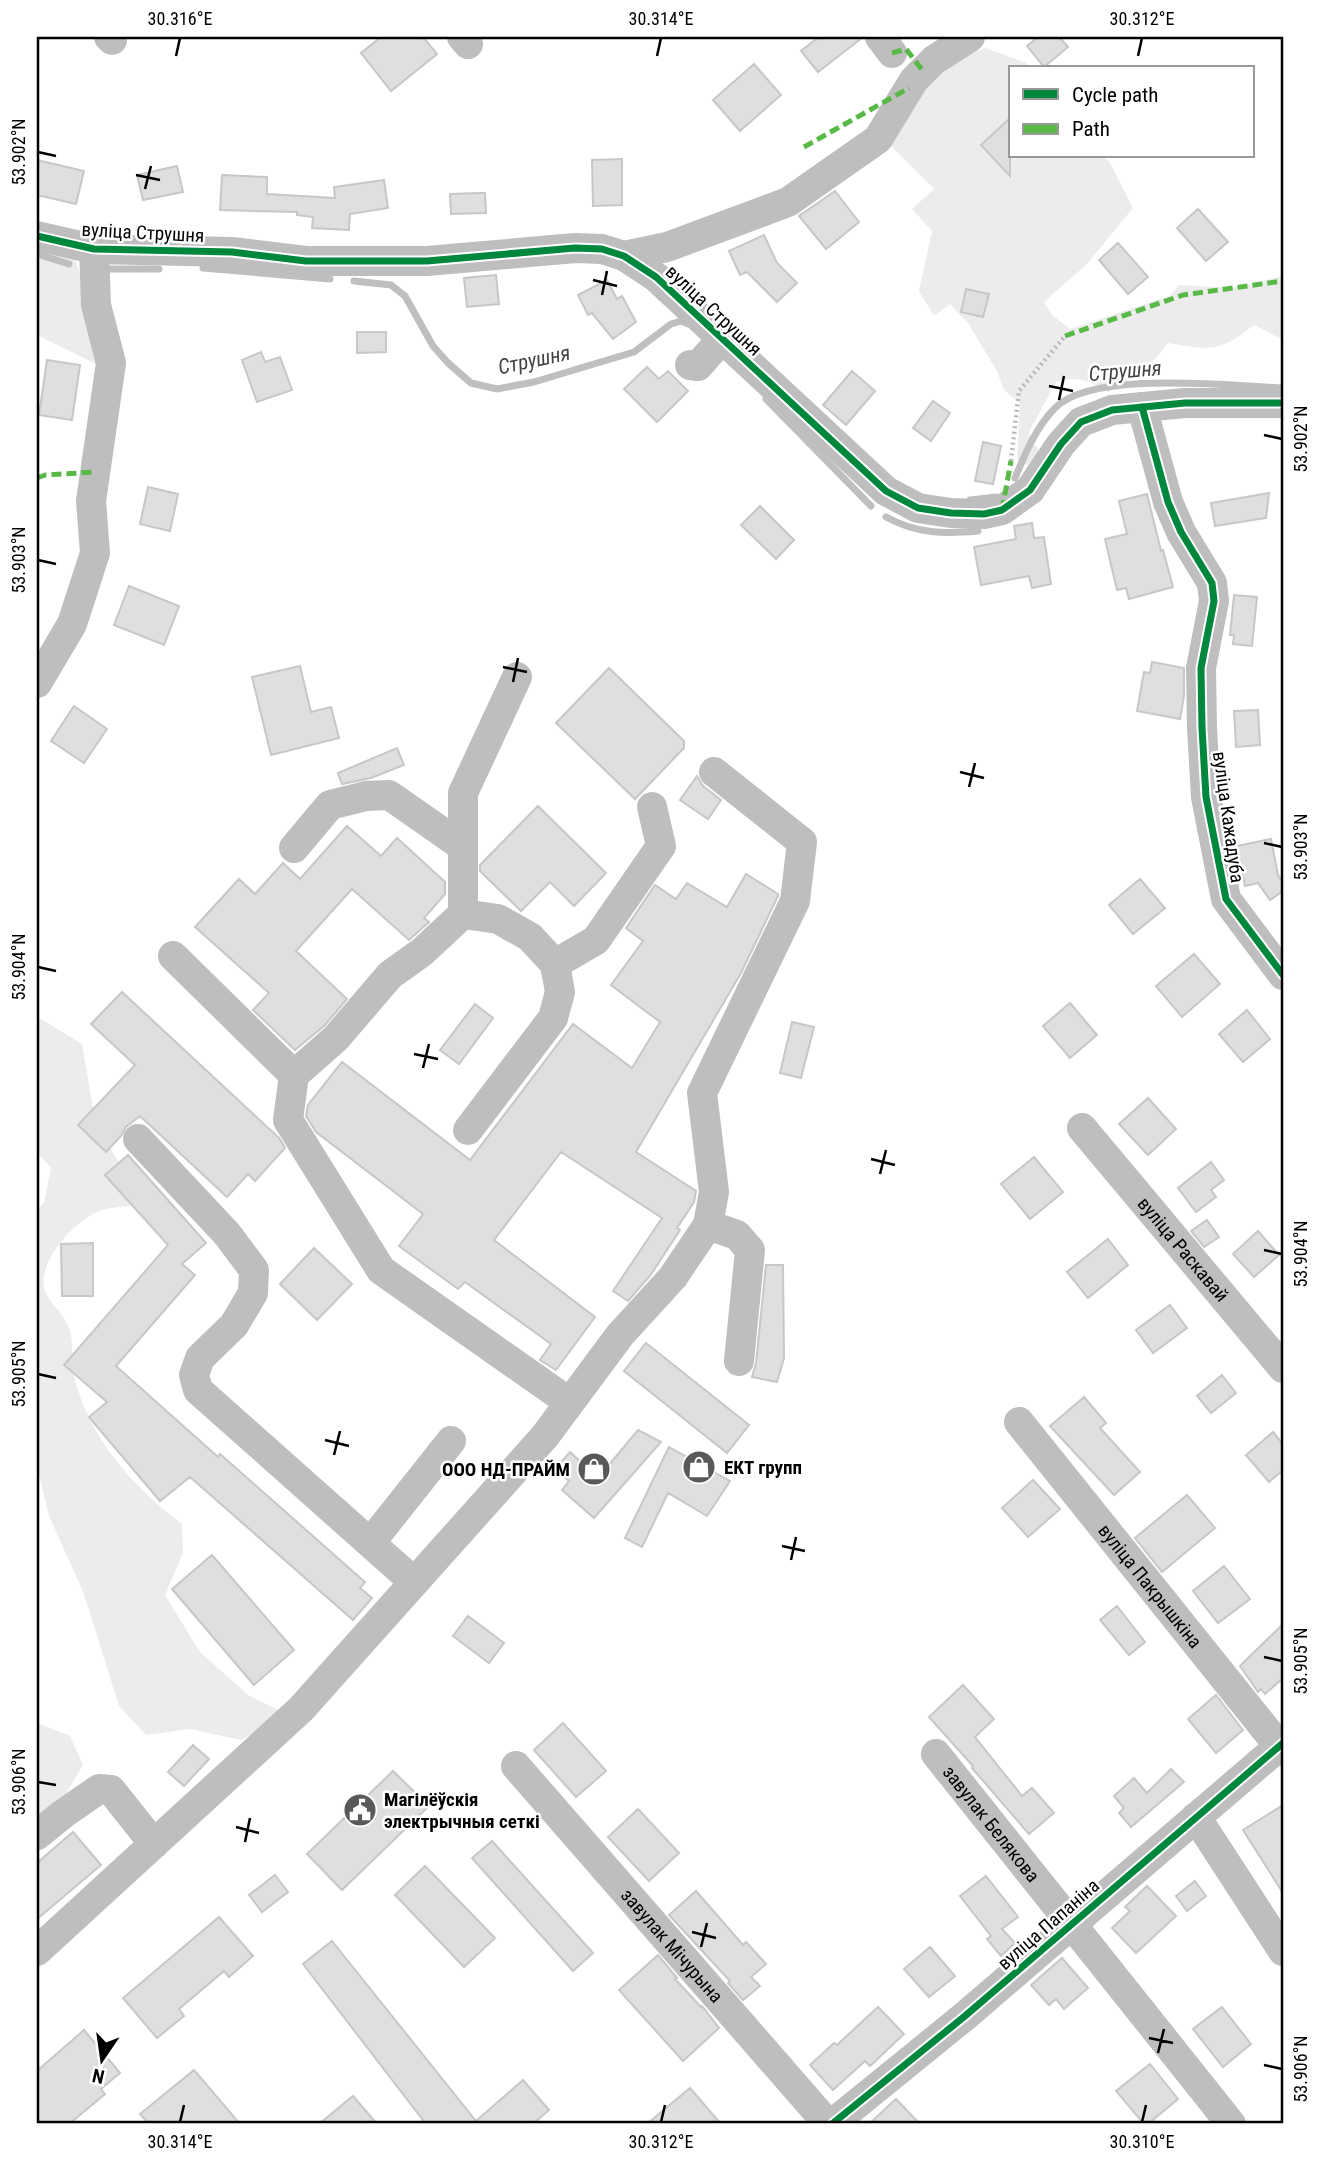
<svg xmlns="http://www.w3.org/2000/svg" width="1320" height="2161" font-family="'Roboto Condensed',sans-serif">
	<rect width="100%" height="100%" fill="#fff"/>
	<path fill="#ececec" d="M986 48 1026 63 1029 68H1010V156H1101L1109 161 1133 208 1087 264 1044 302 1052 315 1070 329 1169 296 1179 285 1233 288 1283 276V340L1254 325C1219 353 1210 350 1168 343L1146 370 1108 392C1091 381 1076 375 1056 382L1029 432 1033 445 1038 447V455L1030 467 1017 459 1020 403 1004 390 997 371 968 323 950 304 934 316 919 291 932 231 912 209 934 189 885 140 944 62Z
		M37 246 74 256 80 274 81 293 100 366 37 335Z
		M37 1019H41L82 1044 93 1109 113 1153 135 1185 137 1205C124 1207 107 1207 95 1213 73 1223 38 1262 44 1288 48 1303 65 1314 69 1328 74 1343 71 1361 74 1376 89 1438 132 1486 182 1524L183 1553 165 1595 200 1652 248 1695 287 1714 241 1740 190 1729 146 1735 119 1706 84 1594 49 1516 37 1466V1210L44 1203 51 1168 37 1152Z
		M37 1723 70 1736 83 1765 62 1801 37 1817Z"/>
	<g fill="none" stroke-linecap="round" stroke-linejoin="round">
		<path stroke="#bfbfbf" stroke-width="7" d="M37 254 69 264
			M203 268 330 279
			M106 269H159
			M354 281 391 285 405 296 433 346 448 363 471 383 497 389 534 382 634 352 671 324 681 321 691 325
			M766 399 871 506
			M1015 478C1025 454 1036 427 1055 408 1093 370 1230 386 1283 388
			M970 500 996 497
			M886 517C917 534 944 534 978 531"/>
	</g>
	<path fill="#dfdfdf" stroke="#c7c7c7" stroke-width="2" d="M381 37H423L437 54 391 91 361 53Z
		M819 37H863L818 72 801 51Z
		M1038 37H1059L1068 47 1044 67 1027 46Z
		M754 64 781 95 740 131 713 100Z
		M1010 118V176L981 145Z
		M622 159V205L593 206 592 160Z
		M37 160 84 171 76 204 37 195Z
		M177 166 183 192 143 200 137 175Z
		M222 175 267 177V194L335 198 334 187 384 180 388 208 350 214 349 230 312 228 313 217 297 215V212L220 210Z
		M835 191 859 222 826 249 799 216Z
		M480 193H485L486 213 451 214 450 194Z
		M1198 209 1228 242 1206 261 1177 228Z
		M764 235 777 263 797 283 777 302 747 272 740 275 729 251Z
		M1118 243 1148 277 1128 294 1099 260Z
		M496 275 499 304 467 307 464 278Z
		M607 280 617 299 622 296 636 322 613 339 592 313 588 315 578 295Z
		M966 289 989 294 983 317 961 312Z
		M357 332H386V352L357 353Z
		M261 352 265 362 280 357 292 390 257 402 242 360Z
		M47 360 80 365 72 420 39 415Z
		M647 367 659 379 668 371 688 391 657 422 624 389Z
		M852 371 875 391 846 425 823 405Z
		M933 401 950 413 931 441 913 428Z
		M983 442 1001 446 993 484 975 481Z
		M148 487 178 494 170 531 140 524Z
		M1269 493 1266 518 1215 526 1211 503Z
		M1147 494 1161 551 1163 550 1173 587 1129 599 1126 588 1117 590 1105 539 1127 534 1119 501Z
		M760 506 794 540 776 559 741 525Z
		M1032 523 1034 538 1044 537 1051 584 1032 588 1029 576 981 585 974 547 1016 539 1014 526Z
		M129 586 179 606 164 645 114 625Z
		M1234 595 1257 597 1252 646 1233 644 1234 635H1230Z
		M1152 662 1184 668V696L1180 719 1137 711 1144 672 1150 673Z
		M300 666 311 712 331 707 339 738 271 755 252 677Z
		M609 668 684 741V748L635 799 556 723Z
		M74 706 107 729 84 763 51 741Z
		M1258 710 1260 745 1236 747 1234 711Z
		M397 748 404 765 371 778 342 784 338 773Z
		M697 776 703 786 721 800 708 819 680 800Z
		M538 806 606 873 574 906 550 882 521 911 480 871V865Z
		M347 826 381 856 397 838 445 882V894L424 918 429 922 409 940 352 889 296 951 347 999 324 1026 295 1050 253 1010 269 993 195 927 239 879 255 894 283 863 300 879Z
		M1271 839 1278 875 1283 883V891L1270 900 1258 883 1245 886 1237 846Z
		M746 874 778 894V896L741 973 636 1152 696 1191 694 1202 677 1228 680 1230 650 1276 628 1301 613 1291 662 1218 561 1152 494 1240 595 1317 556 1370 540 1360 551 1344 465 1282 458 1289 399 1246 423 1214 316 1132 306 1116 308 1105 342 1062 470 1160 573 1024 632 1068 660 1022 611 985 643 941 626 928 655 885 676 899 687 883 727 907Z
		M1140 879 1165 908 1133 934 1109 905Z
		M1194 954 1220 984 1182 1017 1156 986Z
		M122 992 279 1138 285 1148 255 1181 248 1174 227 1197 140 1116 126 1127 121 1136 106 1152 78 1125 135 1065 91 1024Z
		M1070 1003 1097 1035 1070 1058 1043 1026Z
		M475 1004 493 1018 459 1064 440 1050Z
		M1247 1010 1270 1039 1243 1062 1219 1034Z
		M792 1022 814 1027 801 1078 780 1073Z
		M1148 1098 1176 1129 1148 1155 1119 1124Z
		M128 1155 206 1243 182 1264 195 1275 116 1366 218 1457 220 1454 365 1582 360 1588 372 1598 353 1620 190 1477 160 1501 89 1417 107 1402 64 1365 168 1245 105 1175Z
		M1034 1157 1063 1192 1030 1219 1001 1184Z
		M1211 1162 1224 1180 1211 1190 1216 1197 1196 1212 1178 1188Z
		M1207 1220 1219 1237 1204 1247 1191 1231Z
		M1258 1231 1279 1255 1254 1277 1233 1254Z
		M1108 1239 1128 1265 1088 1298 1067 1272Z
		M93 1243V1296H62L61 1244Z
		M314 1248 352 1284 317 1320 280 1284Z
		M766 1265H783L784 1358 777 1382 752 1377 756 1363Z
		M1170 1305 1187 1328 1153 1353 1136 1330Z
		M646 1343 749 1425 727 1453 624 1371Z
		M1222 1375 1236 1393 1211 1413 1197 1396Z
		M1084 1397 1106 1423 1100 1428 1140 1472 1114 1495 1050 1426Z
		M638 1430 661 1442 594 1518 562 1490 569 1481 555 1469 570 1452 598 1478Z
		M1273 1432 1283 1444V1470L1269 1482 1246 1455Z
		M669 1447 730 1481 707 1516 668 1493 642 1547 625 1538Z
		M1033 1480 1060 1509 1028 1537 1002 1508Z
		M1187 1495 1215 1528 1162 1572 1135 1538Z
		M212 1555 294 1650 254 1685 172 1589Z
		M1224 1566 1250 1599 1218 1623 1193 1591Z
		M1117 1606 1145 1642 1129 1655 1100 1620Z
		M468 1616 504 1643 489 1663 453 1636Z
		M1283 1624V1678L1265 1694 1261 1689 1258 1692 1240 1666Z
		M963 1685 994 1719 975 1737 1022 1796 1032 1788 1054 1813 1029 1834 972 1768 973 1766 929 1717Z
		M1216 1695 1243 1730 1216 1753 1188 1719Z
		M563 1723 606 1771 576 1797 534 1750Z
		M193 1745 209 1759 184 1786 168 1772Z
		M1171 1769 1184 1782 1131 1827 1119 1813 1124 1808 1114 1796 1134 1778 1147 1793Z
		M393 1771 429 1806 342 1890 307 1854Z
		M1283 1805V1893L1243 1830Z
		M638 1809 679 1853 649 1881 608 1837Z
		M73 1832 101 1865 37 1919V1863Z
		M492 1841 593 1953 573 1971 472 1858Z
		M425 1866 495 1938 464 1967 395 1895Z
		M275 1875 288 1892 262 1912 249 1895Z
		M986 1876 1018 1917 1002 1929 1015 1943 1001 1956 987 1939 991 1936 960 1896Z
		M1195 1881 1206 1896 1187 1911 1176 1896Z
		M1147 1886 1176 1916 1136 1953 1112 1928 1130 1911 1125 1907Z
		M696 1891 743 1945 746 1942 766 1964 751 1977 760 1986 743 2000 728 1983 730 1981 669 1915Z
		M219 1917 253 1956 229 1977 224 1971 179 2009 184 2016 157 2038 123 1998Z
		M332 1941 476 2121 523 2080 549 2110 533 2124H426L303 1964Z
		M930 1947 955 1976 929 1997 904 1969Z
		M658 1955 677 1978 675 1979 701 2007 702 2006 719 2028 683 2061 619 1990Z
		M1062 1958 1088 1988 1064 2009 1056 1999 1049 2005 1031 1985Z
		M878 2007 904 2034 870 2066 865 2061 833 2090 810 2065 834 2043 837 2045Z
		M1222 2007 1251 2044 1223 2067 1193 2029Z
		M84 2030 120 2073 101 2089 105 2094 69 2124H37V2071Z
		M1150 2064 1178 2099 1148 2124H1144L1116 2091Z
		M194 2070 240 2124H149L140 2114Z
		M690 2088 721 2124H647Z
		M353 2096 377 2124H319Z
		M896 2099 920 2124H869Z"/>
	<g fill="none" stroke-linecap="round" stroke-linejoin="round">
		<path stroke="#b9b9b9" stroke-width="4.5" stroke-dasharray="2 3.5" stroke-linecap="butt" d="M1011 461 1019 391 1065 336"/>
		<g stroke="#bebebe" stroke-width="30">
			<path d="M109 37 112 40"/>
			<path d="M462 37 468 44"/>
			<path d="M880 37 892 53"/>
			<path d="M37 236 94 249 232 252 306 261H427L575 248 602 249 624 256 656 277 886 491 918 508 951 513 984 514 1002 510 1030 490 1061 444 1081 422 1112 410 1185 403H1283"/>
			<path d="M624 256 667 247 788 202 878 139 914 80 934 60 970 37"/>
			<path d="M690 365 698 366 722 339"/>
			<path d="M1142 407 1168 502 1181 532 1212 583 1214 601 1201 668 1202 728 1206 797 1226 899 1283 975"/>
			<path d="M517 677 463 793V914L422 952 390 975 336 1038 294 1075 288 1120 381 1270 569 1402"/>
			<path d="M37 683 72 624 95 553 91 501 111 363 96 305 94 249"/>
			<path d="M294 848 330 805 366 796 389 795 462 846"/>
			<path d="M463 914 498 919 530 937 555 964 560 992 553 1018 468 1130"/>
			<path d="M173 956 294 1075"/>
			<path d="M555 964 596 940 661 846 652 807"/>
			<path id="s1" d="M1082 1128 1283 1368"/>
			<path d="M138 1139 227 1234 254 1270 253 1293 234 1325 200 1358 194 1375 198 1390 414 1582"/>
			<path d="M708 1225 737 1235 750 1250 739 1361"/>
			<path id="s2" d="M1019 1422 1283 1751"/>
			<path d="M371 1542 451 1441"/>
			<path id="s3" d="M936 1754 1231 2124"/>
			<path id="s4" d="M516 1766 828 2124"/>
			<path d="M1196 1817 1283 1951"/>
			<path d="M37 1835 63 1814 99 1789 111 1790 154 1844"/>
			<path d="M37 1951 301 1709 545 1436 620 1335 673 1277 708 1225 714 1192 702 1093 795 901 802 842 714 772"/>
			<path d="M832 2124 965 2016 1283 1743"/>
		</g>
		<path stroke="#58b947" stroke-width="5" stroke-dasharray="10 5" stroke-linecap="butt" d="M892 53 906 49 923 71
			M804 147 909 88
			M1065 336 1183 295 1283 281
			M37 478 45 475 96 472
			M1002 510 1011 461"/>
		<defs>
			<path id="cycleway" d="M37 236 94 249 232 252 306 261H427L575 248 602 249 624 256 656 277 886 491 918 508 951 513 984 514 1002 510 1030 490 1061 444 1081 422 1112 410 1185 403H1283
				M1142 407 1168 502 1181 532 1212 583 1214 601 1201 668 1202 728 1206 797 1226 899 1283 975
				M832 2124 965 2016 1283 1743"/>
		</defs>
		<use href="#cycleway" stroke="#fff" stroke-width="11"/>
		<use href="#cycleway" stroke="#00873e" stroke-width="7"/>
	</g>
	<path fill="none" stroke="#000" stroke-width="2.5" d="M176 56 180 38M657 56 661 38M1138 56 1142 38M38 152 56 156M136 175 160 180M145 189 151 166M593 280 617 286M602 295 607 271M1049 386 1073 391M1059 400 1064 376M1264 435 1282 439M38 560 56 564M503 667 527 672M513 682 518 658M960 772 984 778M969 787 975 763M1264 843 1282 847M38 967 56 971M414 1054 438 1059M423 1068 429 1044M871 1159 895 1165M880 1174 886 1150M1264 1250 1282 1254M38 1374 56 1378M325 1440 349 1446M334 1455 340 1431M782 1546 805 1551M791 1560 796 1537M1264 1657 1282 1661M38 1782 56 1785M236 1827 259 1833M245 1842 250 1818M692 1932 716 1938M701 1947 707 1923M1149 2038 1173 2043M1158 2053 1164 2029M1264 2065 1282 2069M180 2122 184 2105M661 2122 665 2105M1142 2122 1146 2105"/>
	<defs>
		<symbol id="shop-disc" viewBox="-11 -11 22 22"><circle r="9.5" fill="#595959" stroke="#fff"/><path d="M-5-2.5h2.3a2.7 3.5 0 0 1 5.4 0H5L5.5 6h-11ZM-1.5-2.5h3a1.5 2.3 0 0 0-3 0Z" fill="#fff"/></symbol>
		<symbol id="civic-disc" viewBox="-11 -11 22 22"><circle r="9.5" fill="#595959" stroke="#fff"/><path d="M-.6-6.5H3V-4.5H.6V-3L4-1V1h2V6H-6V1h2V-1L-.6-3ZM-1.2 2.5V6h2.4V2.5Z" fill="#fff"/></symbol>
	</defs>
	<g fill-rule="evenodd">
		<use href="#shop-disc" x="680" y="1448" width="38" height="38"/>
		<use href="#shop-disc" x="575" y="1450" width="38" height="38"/>
		<use href="#civic-disc" x="341" y="1791" width="38" height="38"/>
	</g>
	<g text-anchor="middle" stroke-width="5" stroke-linejoin="round" paint-order="stroke">
		<g font-size="19" fill="#000" stroke="#fff">
			<text transform="translate(143 232) rotate(3)" y="7">вуліца Струшня</text>
			<text transform="translate(714 310) rotate(43)" y="7">вуліца Струшня</text>
			<text transform="translate(1229 817) rotate(82)" y="7">вуліца Кажадуба</text>
			<text dy="7" stroke="none"><textPath href="#s1" startOffset="158">вуліца Раскавай</textPath></text>
			<text dy="7" stroke="none"><textPath href="#s2" startOffset="210">вуліца Пакрышкіна</textPath></text>
			<text dy="7" stroke="none"><textPath href="#s3" startOffset="89">завулак Белякова</textPath></text>
			<text transform="translate(1048 1924) rotate(-41)" y="7">вуліца Папаніна</text>
			<text dy="7" stroke="none"><textPath href="#s4" startOffset="238">завулак Мічурына</textPath></text>
		</g>
		<g font-size="19" font-weight="bold" fill="#000" stroke="#fff" text-anchor="start">
			<text x="724" y="1474">ЕКТ групп</text>
			<text x="570" y="1476" text-anchor="end">ООО НД-ПРАЙМ</text>
			<text x="384" y="1806">Магілёўскія<tspan x="384" dy="22">электрычныя сеткі</tspan></text>
		</g>
		<g font-size="21" font-style="italic" fill="#444" stroke="#fff">
			<text transform="translate(534 360) rotate(-12)" y="7">Струшня</text>
			<text transform="translate(1125 371) rotate(-5)" y="7">Струшня</text>
		</g>
	</g>
	<rect width="1320" height="2161" fill="none" stroke="#ffffff" stroke-width="77"/>
	<rect x="1009" y="66" width="245" height="91" fill="#ffffff" stroke="#999999" stroke-width="2"/>
	<rect x="1023" y="89" width="35" height="10" fill="#00873e" stroke="#999999" stroke-width="2"/>
	<text x="1072" y="102" font-size="21" fill="#000000">Cycle path</text>
	<rect x="1023" y="124" width="35" height="10" fill="#58b947" stroke="#999999" stroke-width="2"/>
	<text x="1072" y="136" font-size="21" fill="#000000">Path</text>
	<g transform="translate(102 2060) rotate(193)" stroke="#ffffff" stroke-width="5" paint-order="stroke">
	<path d="M0-5L12 26L0 18L-12 26Z" fill="#000000"/>
	<text y="-10" font-size="19" font-weight="bold" text-anchor="middle" fill="#000000">N</text>
	</g>
	<rect x="38" y="38" width="1244" height="2084" fill="none" stroke="#000" stroke-width="2.5"/>
	<g font-size="18" text-anchor="middle" fill="#000">
		<text x="180" y="25">30.316°E</text>
		<text x="661" y="25">30.314°E</text>
		<text x="1142" y="25">30.312°E</text>
		<text transform="translate(19 152) rotate(-90)" y="6">53.902°N</text>
		<text transform="translate(1301 439) rotate(-90)" y="6">53.902°N</text>
		<text transform="translate(19 560) rotate(-90)" y="6">53.903°N</text>
		<text transform="translate(1301 847) rotate(-90)" y="6">53.903°N</text>
		<text transform="translate(19 967) rotate(-90)" y="6">53.904°N</text>
		<text transform="translate(1301 1254) rotate(-90)" y="6">53.904°N</text>
		<text transform="translate(19 1374) rotate(-90)" y="6">53.905°N</text>
		<text transform="translate(1301 1661) rotate(-90)" y="6">53.905°N</text>
		<text transform="translate(19 1782) rotate(-90)" y="6">53.906°N</text>
		<text transform="translate(1301 2069) rotate(-90)" y="6">53.906°N</text>
		<text x="180" y="2148">30.314°E</text>
		<text x="661" y="2148">30.312°E</text>
		<text x="1142" y="2148">30.310°E</text>
	</g>
</svg>
